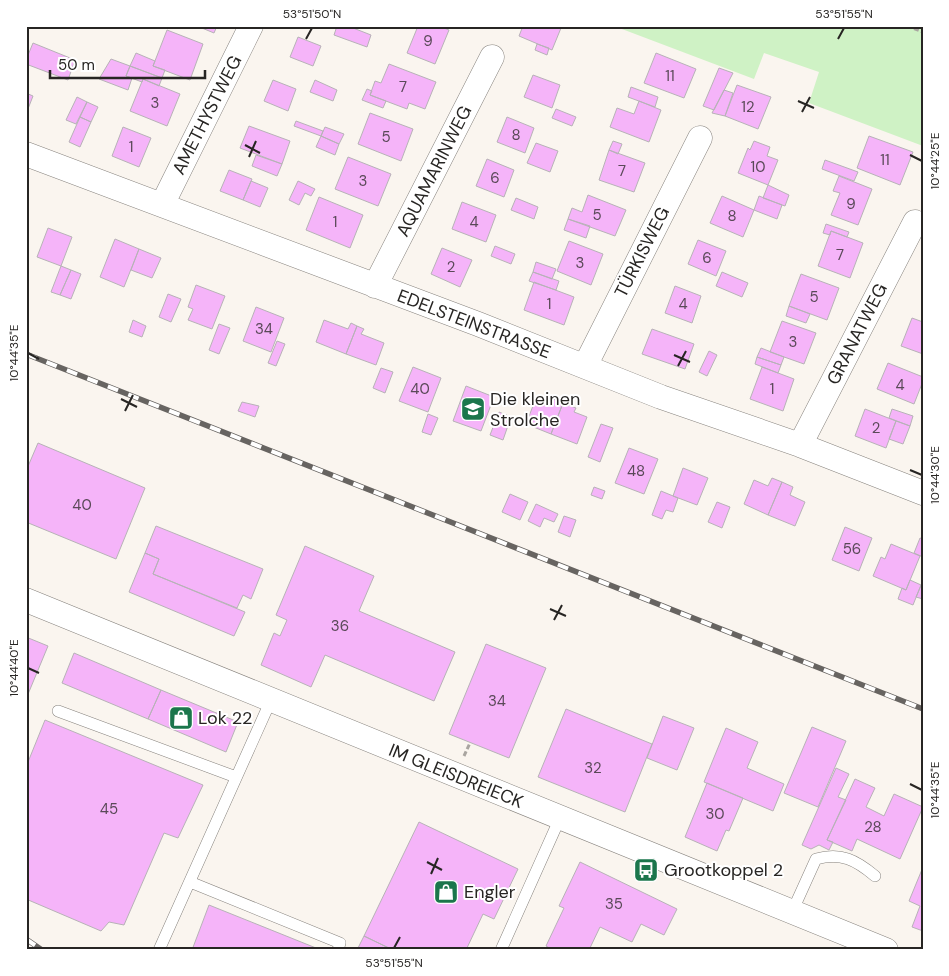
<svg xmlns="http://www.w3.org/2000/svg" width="949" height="976" font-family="'DM Sans',sans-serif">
	<rect width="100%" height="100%" fill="#faf5ef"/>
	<path fill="#cff2c5" d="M614 26H923V146L809 103 819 72 764 53 754 79Z"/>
	<path fill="#f5b4f9" stroke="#b7b2b7" d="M197 26H217L214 33Z
		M337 26H348L371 35 367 47 334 35Z
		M418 26H439L449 30 435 64 407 53Z
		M523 26H556L561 28 552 50 519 36Z
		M167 30 203 44 190 80 153 66Z
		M298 37 321 46 313 66 290 57Z
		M33 43 75 60 68 80 26 64V60Z
		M537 44 549 48 547 55 535 50Z
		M136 53 155 61 153 66 165 70 162 78 130 66Z
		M656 53 696 69 684 98 644 83Z
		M111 59 130 66 126 76 132 78 128 90 99 79Z
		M389 64 436 82 425 109 409 103 407 109 370 95 375 81 381 83Z
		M130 66 162 78 159 86 143 79 142 82 126 76Z
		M719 68 733 73 714 110 703 106Z
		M533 75 560 85 552 108 524 97Z
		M143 79 180 94 167 126 130 111Z
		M273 80 296 89 288 111 264 101Z
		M315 80 337 90 333 101 310 92Z
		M737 85 771 97 758 129 725 116Z
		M631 87 658 97 655 107 628 97Z
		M367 89 372 91 370 95 386 101 383 108 362 100Z
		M724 90 733 93 725 116 712 113Z
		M26 93 33 96 26 114Z
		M77 97 87 102 76 124 66 120Z
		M639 101 661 110 649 142 610 127 617 108 634 114Z
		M87 102 98 107 91 122 80 117Z
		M556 109 576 117 572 126 552 118Z
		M370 113 413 129 401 161 358 144Z
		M80 117 91 122 80 147 69 142Z
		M507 117 534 128 525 153 497 142Z
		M296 121 323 131 321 136 294 126Z
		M249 126 290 141 282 164 240 148Z
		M123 127 151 138 139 167 112 156Z
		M325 127 344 134 339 144 321 136Z
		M321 136 339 144 335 155 316 147Z
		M869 136 913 152 900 185 857 168Z
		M613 141 622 144 618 154 609 150Z
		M754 141 770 147 767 156 778 160 768 185 738 173 748 148 750 150Z
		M536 143 558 151 550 172 527 163Z
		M609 150 645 163 634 192 599 180Z
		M256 155 282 164 277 176 252 166Z
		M348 157 391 174 378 206 335 189Z
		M487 159 514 170 504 197 476 186Z
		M825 160 858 172 854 181 822 169Z
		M229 170 252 179 243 200 220 191Z
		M839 176 872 189 858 225 831 215 840 193 833 191Z
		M251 181 268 188 260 207 243 200Z
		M298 181 315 189 311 196 305 193 299 205 289 200Z
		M768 185 789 195 785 206 763 198Z
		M588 195 626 210 615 236 568 219 572 208 582 212Z
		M722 196 754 210 743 237 710 223Z
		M759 196 782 205 777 219 754 210Z
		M319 197 363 215 350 248 306 230Z
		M516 198 538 207 534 219 511 210Z
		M462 202 496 215 486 242 452 229Z
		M568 219 590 226 586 238 564 230Z
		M826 224 849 232 847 237 831 231 830 235 823 233Z
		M48 228 72 237 61 266 37 257Z
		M831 231 863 243 850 278 818 266Z
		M115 239 139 249 124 287 100 277Z
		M698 240 726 251 716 276 688 264Z
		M569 241 603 254 591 285 557 271Z
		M495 246 515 254 511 264 491 256Z
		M442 248 472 260 460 287 431 274Z
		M139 249 161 258 152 278 131 270Z
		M536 262 556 269 552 279 533 272Z
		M61 266 71 270 60 295 51 292Z
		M71 270 81 274 71 299 60 295Z
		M533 272 559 281 556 290 529 281Z
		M722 272 748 283 742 297 716 286Z
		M801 274 839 288 827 320 789 306Z
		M534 282 574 297 564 325 524 310Z
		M196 285 225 296 212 329 188 320 193 309 188 307Z
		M675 286 701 296 692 323 665 313Z
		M168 294 181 299 171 322 159 317Z
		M789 306 810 314 806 323 786 316Z
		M256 307 284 318 271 352 243 341Z
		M912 318 923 322V354L901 346Z
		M133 320 146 326 142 337 129 332Z
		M324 320 348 329 351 323 357 326 346 354 316 342Z
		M782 321 816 333 804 364 770 352Z
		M219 324 230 328 219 354 209 350Z
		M357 326 364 329 361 334 384 343 376 365 346 354Z
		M652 329 694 344 685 369 642 354Z
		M277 341 285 344 276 366 268 363Z
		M761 348 784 357 781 365 757 357Z
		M709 351 717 355 707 376 699 372Z
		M757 357 781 365 778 373 755 364Z
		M888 363 923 377V381L914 404 877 389Z
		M413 367 441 378 428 412 399 401Z
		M762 367 794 379 783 411 750 399Z
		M381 368 393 372 385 393 373 388Z
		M466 386 494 397 481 431 453 421Z
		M536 398 551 403 553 399 563 403 551 434 526 424Z
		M242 402 259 406 255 417 238 411Z
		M563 403 576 408 574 412 587 417 577 444 551 434Z
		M865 409 896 421 886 448 855 436Z
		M892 409 913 416 910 426 889 418Z
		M499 412 511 417 503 440 490 435Z
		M428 414 438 418 431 435 422 432Z
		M896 421 910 426 903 444 889 439Z
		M601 424 613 428 600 462 588 457Z
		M38 443 145 488 116 559 26 522V471Z
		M629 448 658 459 644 494 615 483Z
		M683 468 708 478 697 505 673 496Z
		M772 478 782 482 768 515 744 504 754 480 768 486Z
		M782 482 793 487 790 495 805 502 795 526 768 515Z
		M594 487 605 491 602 499 591 495Z
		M661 491 678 498 673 512 666 510 662 519 652 515Z
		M510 494 528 502 520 520 502 512Z
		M717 502 730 507 722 528 708 522Z
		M536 504 558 514 554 522 544 518 540 527 528 521Z
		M564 516 576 520 570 537 558 532Z
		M156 526 263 569 251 599 243 595 237 608 153 574 159 559 145 553Z
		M845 527 872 538 859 571 832 560Z
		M920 538 923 539V557L914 553Z
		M891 544 920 556 906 590 873 576 881 557 885 559Z
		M305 546 374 576 359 611 455 652 434 701 325 655 311 687 261 665 274 633 280 636 287 620 276 615Z
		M145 553 159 559 153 574 245 612 234 636 129 592Z
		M910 580 921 585 913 605 898 599 902 588 906 590Z
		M923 581V599L916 597Z
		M26 637 48 646 26 699Z
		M486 644 546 668 509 758 449 734Z
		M74 653 161 690 148 719 62 683Z
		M161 690 238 722 226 752 148 719Z
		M566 709 652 744 625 812 538 777Z
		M663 716 694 728 677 770 647 758Z
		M45 720 203 785 178 838 164 833 124 925 109 922 101 931 26 899V767Z
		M812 727 846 741 818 807 784 793Z
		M726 728 758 742 747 768 784 784 773 811 704 782Z
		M836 768 849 774 838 797 846 800 827 840 833 842 829 850 819 845 811 849 802 845Z
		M855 779 875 788 866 807 884 816 894 794 923 807 900 859 857 839 852 851 827 840Z
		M707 783 743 798 729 831 726 830 717 851 685 837Z
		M419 822 518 869 494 919 483 914 466 950H393L364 936Z
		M580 862 677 909 664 935 641 924 632 942 600 927 589 950H553L546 946 564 908 559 906Z
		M923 867V931L912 927 920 906 909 901Z
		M209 905 321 950H192Z
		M364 936 393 950H357Z"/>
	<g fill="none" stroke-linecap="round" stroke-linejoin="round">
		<defs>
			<path id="service" d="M58 711 236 777
				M190 882 340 943 338 950
				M792 912 816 859C841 852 856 860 875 876
				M159 950 271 700
				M501 950 560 818"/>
			<path id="minor" d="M26 154 478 324 661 397 800 445 923 493
				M162 205 251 26
				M375 286 492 57
				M585 366 700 138
				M800 445 915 222
				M26 600 886 950"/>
		</defs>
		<use href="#service" stroke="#87837e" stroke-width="12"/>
		<use href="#minor" stroke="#87837e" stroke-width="25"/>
		<path stroke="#a9a5a0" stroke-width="3" stroke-dasharray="5 2.5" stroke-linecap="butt" d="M907 26 923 32
			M464 756 470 743"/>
		<use href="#service" stroke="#fff" stroke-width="11"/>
		<use href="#minor" stroke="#fff" stroke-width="24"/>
		<defs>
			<path id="rail" d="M26 354 923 709
				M26 939 42 950"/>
		</defs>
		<use href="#rail" stroke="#676461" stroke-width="5.5"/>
		<use href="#rail" stroke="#fff" stroke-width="4" stroke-dasharray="11" stroke-linecap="butt"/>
	</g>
	<path fill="none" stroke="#272523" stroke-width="2" d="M306 39 312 28M838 39 844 28M798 101 814 108M802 112 810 97M245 145 260 153M910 155 922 161M249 157 256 141M28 353 39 359M674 355 690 362M678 366 686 351M121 399 137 407M125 411 133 395M910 470 922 475M550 609 566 616M554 620 562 605M28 668 39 673M910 784 922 790M427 862 442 870M431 874 438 858M394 948 400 937"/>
	<defs>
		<symbol id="school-square" viewBox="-11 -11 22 22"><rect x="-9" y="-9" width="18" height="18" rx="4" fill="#1b764c" stroke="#fff"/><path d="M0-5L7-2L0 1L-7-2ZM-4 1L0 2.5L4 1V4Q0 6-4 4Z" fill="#fff"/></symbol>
		<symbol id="shop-square" viewBox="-11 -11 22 22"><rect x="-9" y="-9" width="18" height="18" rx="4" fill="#1b764c" stroke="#fff"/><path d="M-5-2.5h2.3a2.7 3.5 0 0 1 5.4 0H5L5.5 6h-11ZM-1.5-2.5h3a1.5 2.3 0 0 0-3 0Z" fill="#fff"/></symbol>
		<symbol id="bus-square" viewBox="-11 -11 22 22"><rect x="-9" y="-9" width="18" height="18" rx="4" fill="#1b764c" stroke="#fff"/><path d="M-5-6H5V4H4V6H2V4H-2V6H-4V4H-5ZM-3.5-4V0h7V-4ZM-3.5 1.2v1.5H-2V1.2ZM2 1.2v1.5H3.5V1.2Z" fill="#fff"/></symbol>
	</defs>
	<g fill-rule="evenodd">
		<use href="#school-square" x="459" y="395" width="28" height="28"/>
		<use href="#shop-square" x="167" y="704" width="28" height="28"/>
		<use href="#bus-square" x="632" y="856" width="28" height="28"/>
		<use href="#shop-square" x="432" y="878" width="28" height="28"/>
	</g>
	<g text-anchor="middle" stroke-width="4" stroke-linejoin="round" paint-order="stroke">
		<g font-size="15" fill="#5a4958">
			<text x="428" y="46">9</text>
			<text x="670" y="81">11</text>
			<text x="403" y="92">7</text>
			<text x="155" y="108">3</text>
			<text x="748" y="112">12</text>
			<text x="516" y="140">8</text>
			<text x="386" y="142">5</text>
			<text x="131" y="152">1</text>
			<text x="885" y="165">11</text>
			<text x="758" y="172">10</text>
			<text x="622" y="176">7</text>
			<text x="495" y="183">6</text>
			<text x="363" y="186">3</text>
			<text x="851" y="209">9</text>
			<text x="597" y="220">5</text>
			<text x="732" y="221">8</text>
			<text x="335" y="227">1</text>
			<text x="474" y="227">4</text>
			<text x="840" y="260">7</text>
			<text x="707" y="263">6</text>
			<text x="580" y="268">3</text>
			<text x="451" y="272">2</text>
			<text x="814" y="302">5</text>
			<text x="549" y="309">1</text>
			<text x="683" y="309">4</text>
			<text x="264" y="334">34</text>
			<text x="793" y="347">3</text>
			<text x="900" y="390">4</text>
			<text x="420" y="394">40</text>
			<text x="772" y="394">1</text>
			<text x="876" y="433">2</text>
			<text x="636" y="476">48</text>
			<text x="82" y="510">40</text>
			<text x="852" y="554">56</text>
			<text x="340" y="631">36</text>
			<text x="497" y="706">34</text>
			<text x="593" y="773">32</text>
			<text x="109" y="814">45</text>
			<text x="715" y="819">30</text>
			<text x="873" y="832">28</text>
			<text x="614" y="909">35</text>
		</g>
		<g font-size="18" fill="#272523" stroke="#fff">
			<text transform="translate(207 115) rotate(-63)" y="6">AMETHYSTWEG</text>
			<text transform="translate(434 171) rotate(-63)" y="6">AQUAMARINWEG</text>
			<text transform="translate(642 252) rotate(-63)" y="6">TÜRKISWEG</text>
			<text transform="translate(474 324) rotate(21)" y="6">EDELSTEINSTRASSE</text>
			<text transform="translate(857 334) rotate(-63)" y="6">GRANATWEG</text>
			<text transform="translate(456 776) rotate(22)" y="6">IM GLEISDREIECK</text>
		</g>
		<g font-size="18" fill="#272523" stroke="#fff" text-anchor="start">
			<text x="490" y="405">Die kleinen<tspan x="490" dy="21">Strolche</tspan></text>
			<text x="198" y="724">Lok 22</text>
			<text x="664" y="876">Grootkoppel 2</text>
			<text x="464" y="898">Engler</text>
		</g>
	</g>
	<rect width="949" height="976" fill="none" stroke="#ffffff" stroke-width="55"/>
	<path d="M50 70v8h155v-8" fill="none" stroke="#272523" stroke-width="2.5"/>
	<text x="58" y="70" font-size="15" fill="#272523" stroke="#ffffff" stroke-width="4" paint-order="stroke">50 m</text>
	<rect x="28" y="28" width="894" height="920" fill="none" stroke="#272523" stroke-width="2"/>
	<g font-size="12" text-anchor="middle" fill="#272523">
		<text x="312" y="18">53°51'50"N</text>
		<text x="844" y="18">53°51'55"N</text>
		<text transform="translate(935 161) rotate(-90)" y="4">10°44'25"E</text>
		<text transform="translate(14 353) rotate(-90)" y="4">10°44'35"E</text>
		<text transform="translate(935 475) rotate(-90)" y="4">10°44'30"E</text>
		<text transform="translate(14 668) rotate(-90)" y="4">10°44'40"E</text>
		<text transform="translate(935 790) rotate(-90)" y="4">10°44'35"E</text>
		<text x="394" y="967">53°51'55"N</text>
	</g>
</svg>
